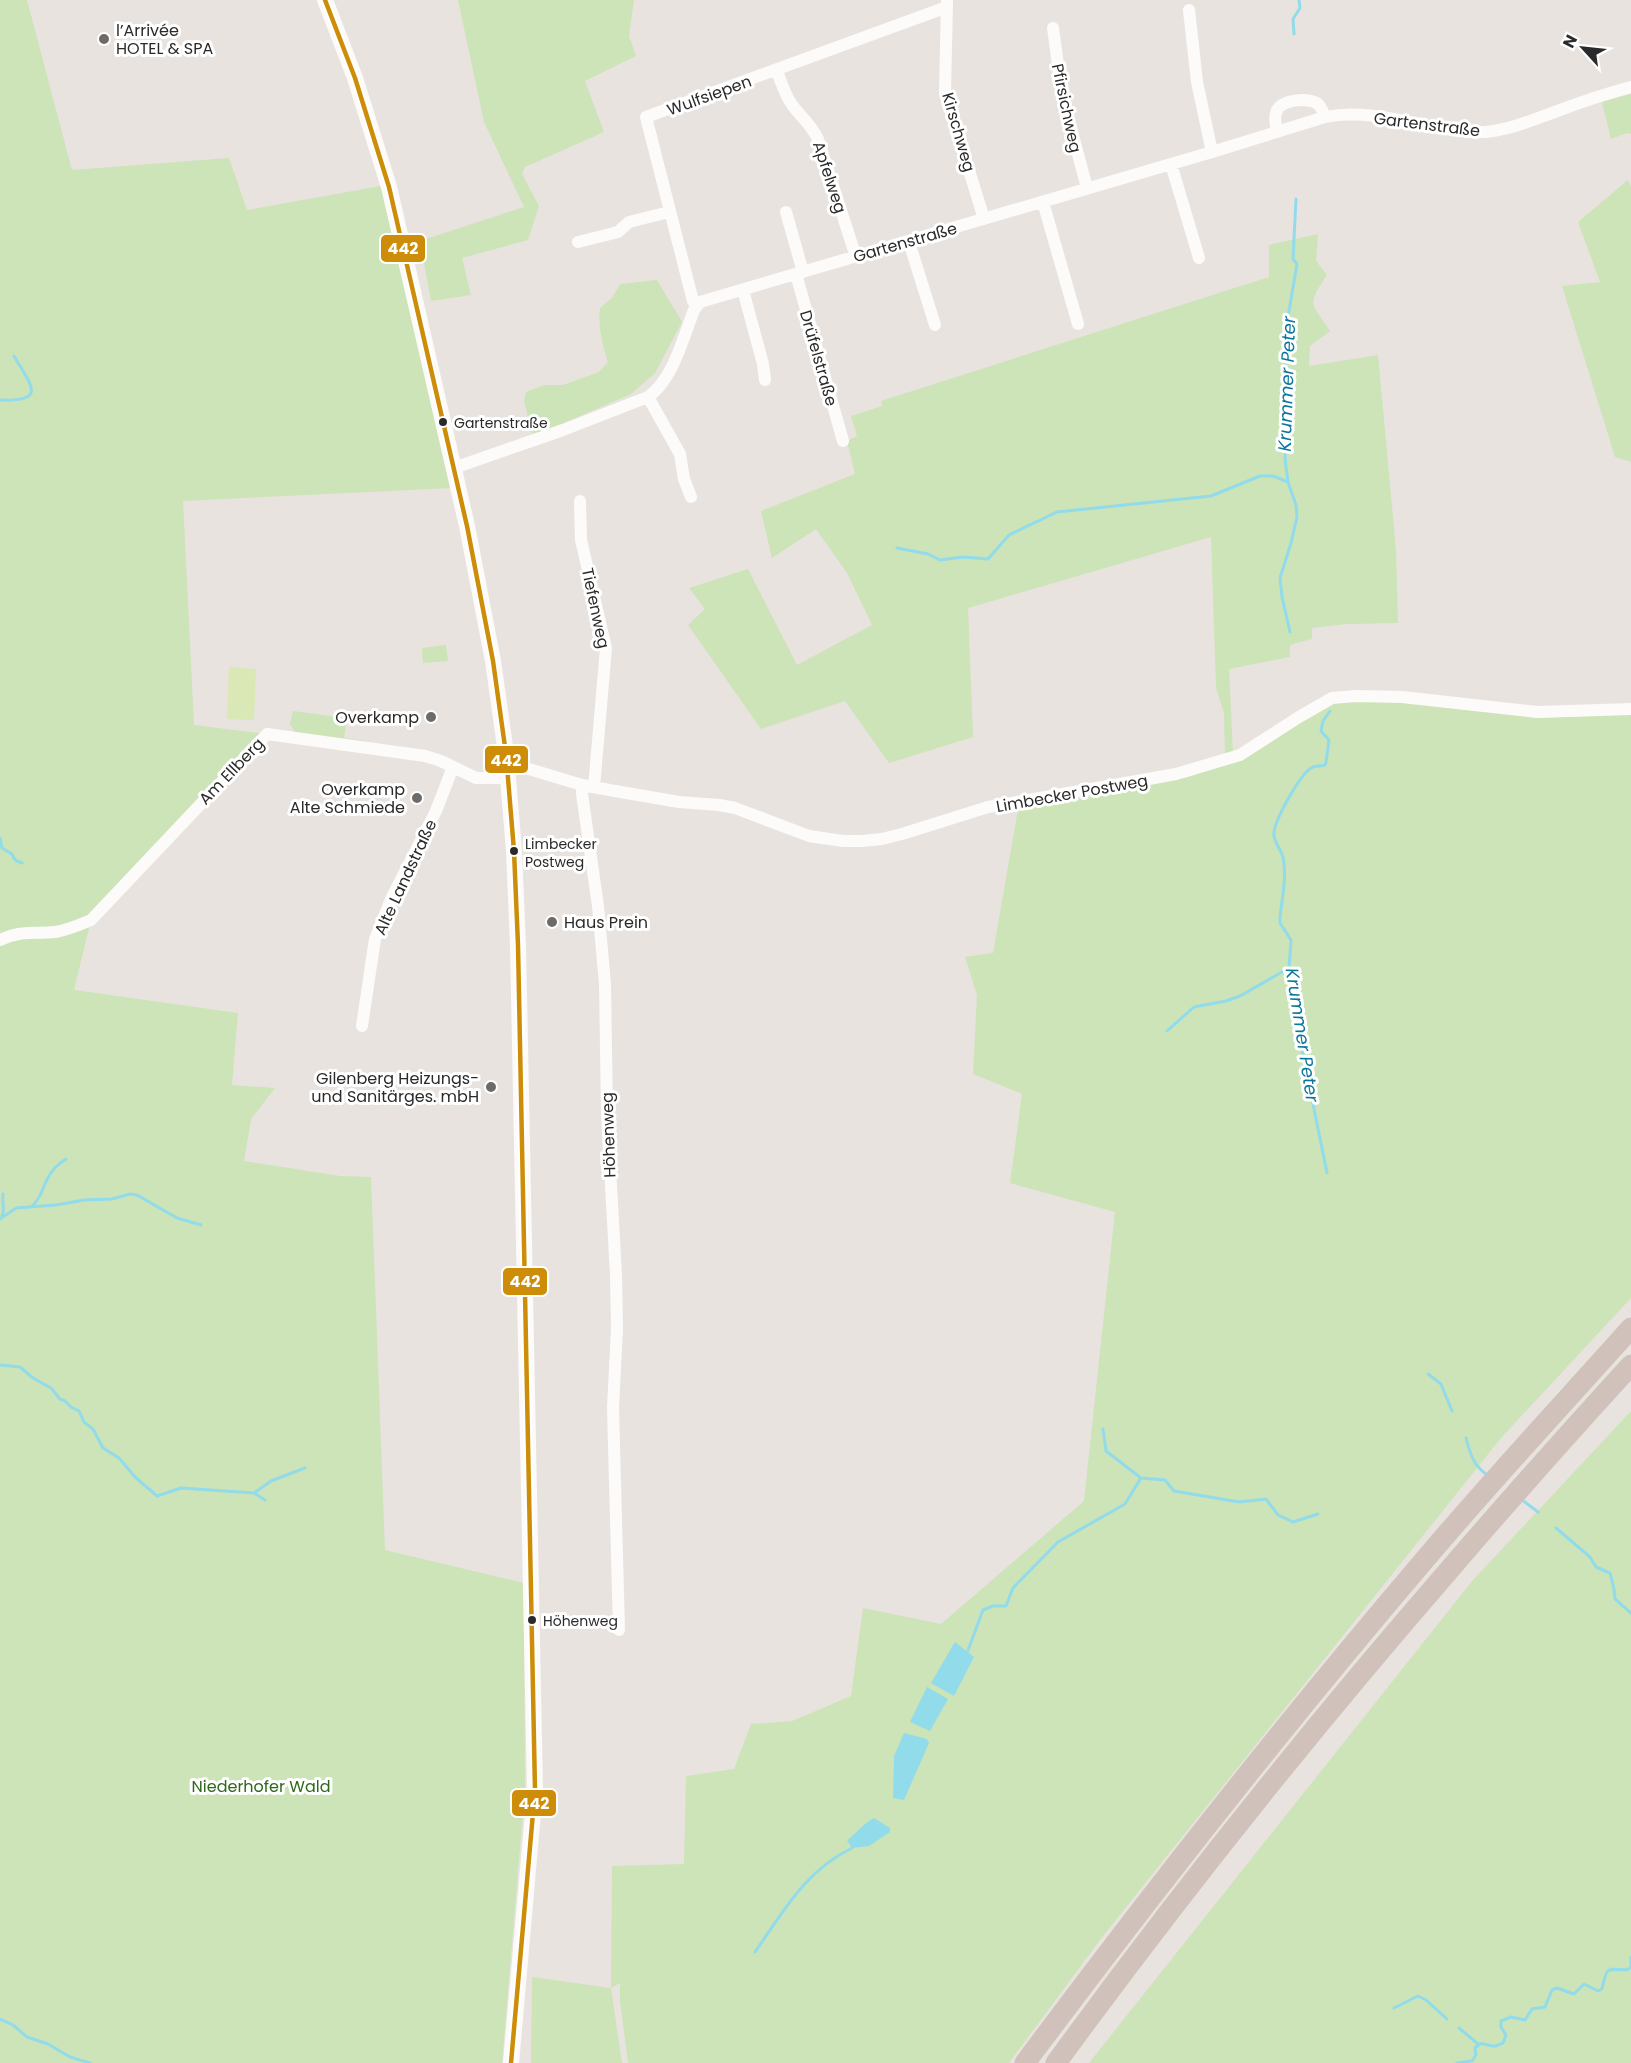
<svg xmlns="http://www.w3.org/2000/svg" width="1631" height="2063" font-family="Poppins,sans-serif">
	<rect width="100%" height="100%" fill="#e8e3df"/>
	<path fill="#cce4b7" d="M0 0H27L72 170 229 158 247 210 381 186 451 488 183 501 194 725 267 734 91 920 74 990 238 1013 232 1085 275 1088 251 1119 244 1161 340 1176 371 1177 385 1550 524 1583 525 1788 502 2063H0Z
		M458 0H634L629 36 636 56 585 81 604 132 525 167 522 174 539 206 528 240 462 258 471 295 431 301 420 241 524 207 484 122Z
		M1631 94V134L1627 133 1611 139 1602 102Z
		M1628 180 1631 187V462L1615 457 1562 286 1600 282 1578 222Z
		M1318 234 1316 261 1327 275C1306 306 1311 302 1330 331L1310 346 1309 366 1378 355 1396 550 1398 623 1347 624 1312 628V639L1290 645V657L1229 669 1233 753 1225 755 1224 713 1216 688 1211 537 968 608 973 737 889 763 845 701 761 729 688 625 705 609 689 588 748 569 797 665 872 625 847 573 816 529 772 558 761 511 855 474 847 441 857 436 851 416 882 406 881 401 1269 277V245Z
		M657 280 682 322 655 373 631 394 543 432 532 433 524 401 526 392 544 385H563L599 372 608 362C602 344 598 327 600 308L612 298 620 284Z
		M446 645 448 661 423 663 422 648Z
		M1333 699H1400L1536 718 1631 714V1298L1501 1438 1103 1936 1009 2063H628L620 2001V1983L611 1988 622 2063H531L532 1977 611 1988 612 1866 684 1864 686 1776 734 1769 751 1724 792 1721 851 1696 863 1608 941 1624 1084 1501 1115 1212 1010 1183 1022 1094 973 1074 977 995 965 957 993 953 1018 809 1106 795 1189 777 1243 757Z
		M293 711 347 718 344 738 365 741 362 744 296 734 290 724Z
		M1631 1411V2063H1089L1473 1580Z"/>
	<path fill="#d9e8b5" d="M229 667 256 669 254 720 227 719Z"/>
	<path fill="#91dbeb" d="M955 1642 974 1657 954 1696 931 1683Z
		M927 1687 948 1699 930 1731 910 1722Z
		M904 1733 927 1739 929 1743 904 1800 893 1798 894 1756Z
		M874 1818 890 1828V1832L869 1846 852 1848 847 1840C857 1833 864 1823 874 1818Z"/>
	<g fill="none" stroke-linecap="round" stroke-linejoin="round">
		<path stroke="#91dbeb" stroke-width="3" d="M1294 34 1293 19 1300 8 1299 0
			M0 400C49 402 30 384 14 356
			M897 548 928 554 940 560 963 557 988 559 1009 535 1057 512 1211 496 1260 476H1273L1288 482
			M1290 632 1282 597 1280 578 1291 543 1297 517 1296 505 1288 482 1285 459 1286 440 1283 403 1287 323 1297 264 1293 259 1296 199
			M0 838 2 848 12 854C14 860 16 861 22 863
			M1167 1031 1194 1007 1226 1001 1240 996 1289 968
			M1327 1173 1296 1020 1299 1006 1289 968 1291 940 1280 923V917C1282 898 1287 877 1283 857 1281 850 1275 843 1274 836 1272 823 1300 775 1311 768 1315 765 1320 767 1325 765L1326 762 1329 740 1321 731 1323 721 1330 711
			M33 1205C42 1197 42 1188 48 1178 52 1169 58 1164 66 1159
			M2 1216C5 1210 2 1202 3 1194
			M0 1219 16 1208 56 1205 84 1200 112 1199 130 1194 137 1195 177 1218 201 1225
			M0 1365 20 1367 33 1378 51 1388 60 1399 65 1401 71 1407 79 1411 84 1422 93 1429 103 1448 119 1458 135 1477 157 1496 181 1488 254 1493 271 1481 305 1468
			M1428 1374 1441 1384 1452 1411
			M1103 1429 1106 1451 1141 1478
			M1466 1438C1470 1454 1474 1467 1489 1476
			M254 1493 265 1500
			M1521 1499 1538 1512
			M1556 1528 1590 1557 1596 1567 1610 1573 1614 1589 1615 1599 1631 1613
			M967 1653 983 1610 993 1606H1006L1013 1588 1058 1542 1125 1504 1141 1478 1165 1480 1174 1491 1239 1502 1266 1499 1278 1515 1293 1522 1318 1514
			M755 1952C783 1912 806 1870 852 1848
			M1394 2008 1418 1996 1426 2000 1447 2019
			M0 2019 13 2025 27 2037 48 2044 70 2057 90 2063
			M1459 2028 1478 2044
			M1457 2063 1472 2061 1476 2055 1475 2048C1483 2039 1485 2047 1495 2046 1496 2046 1503 2043 1503 2043L1506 2035 1501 2027V2021L1511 2017 1525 2020 1532 2009 1545 2007 1552 1990 1557 1988 1574 1994 1584 1984 1598 1991 1602 1989C1607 1966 1606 1969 1627 1970L1631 1967V1957"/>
		<path stroke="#fcfbfa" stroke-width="12" d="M947 2 945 92 984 219
			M1189 10 1197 82 1212 152
			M1053 28 1062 94 1087 188
			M777 71C782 85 787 100 797 111 806 122 811 125 818 139L856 257
			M1277 132C1276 126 1274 118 1276 113 1279 99 1309 97 1318 104 1322 108 1323 112 1325 117
			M1171 164 1199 258
			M1043 202 1078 324
			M786 212 803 272
			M578 242 618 232 629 222 669 212
			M909 242 935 325
			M796 274 843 441
			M743 290 763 364 765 380
			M696 305 693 301 646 117 947 7
			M648 397 680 454 684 479 691 497
			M454 468 563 430 648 397C673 380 683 338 694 310L700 302 1212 152 1325 117C1378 106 1432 134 1485 132 1508 130 1530 121 1552 113 1578 103 1604 94 1631 87
			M580 501 581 540 606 648 594 787
			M507 766H519L582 785 615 791 679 802 719 805 735 808 809 836 843 841H862L882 839 902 834 988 807 1176 774 1240 755 1299 717 1332 698 1356 696 1402 697 1538 712 1631 709
			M582 785V794L598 906 605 984 607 1114 616 1275 617 1328 613 1408 619 1630
			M0 940C21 930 34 934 55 932 68 930 79 925 91 920L267 734 425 756 441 761 476 778H508
			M362 1026 375 939 392 897 436 811 453 767"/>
		<path stroke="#fcfbfa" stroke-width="16" d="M325 0 355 78 389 187 467 526 493 661 506 754 514 851 518 945 535 1790 511 2063"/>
		<path stroke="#d0c2bb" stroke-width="21" d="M1025 2063C1154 1890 1287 1721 1427 1557 1493 1479 1563 1404 1631 1328
			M1056 2063C1180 1893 1312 1728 1450 1569 1509 1500 1570 1432 1631 1365"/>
		<defs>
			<path id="bus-1" d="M325 0 355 78 389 187 467 526 493 661 506 754 514 851 518 945 535 1790 511 2063"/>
		</defs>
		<use href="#bus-1" stroke="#fff" stroke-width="9"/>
		<use href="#bus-1" stroke="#ce8d08" stroke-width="4.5"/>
	</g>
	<g fill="#6c6b69" stroke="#fff" stroke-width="2">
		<circle cx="104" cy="39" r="6"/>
		<circle cx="431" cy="717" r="6"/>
		<circle cx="417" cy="798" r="6"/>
		<circle cx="552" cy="922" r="6"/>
		<circle cx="491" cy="1087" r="6"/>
	</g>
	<g fill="#2a2a2a" stroke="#fff" stroke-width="2">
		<circle cx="443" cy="422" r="5"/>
		<circle cx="514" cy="851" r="5"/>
		<circle cx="532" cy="1620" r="5"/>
	</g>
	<g text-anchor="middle" stroke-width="6" stroke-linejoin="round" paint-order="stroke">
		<g font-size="14" fill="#2a2a2a" stroke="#fff" text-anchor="start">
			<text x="454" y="428">Gartenstraße</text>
			<text x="525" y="849">Limbecker<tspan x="525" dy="18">Postweg</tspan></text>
			<text x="543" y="1626">Höhenweg</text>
		</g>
		<g font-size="16" fill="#2a2a2a" stroke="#fff" text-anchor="end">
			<text x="116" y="36" text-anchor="start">l’Arrivée<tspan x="116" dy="18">HOTEL &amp; SPA</tspan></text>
			<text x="419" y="723">Overkamp</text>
			<text x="405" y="795">Overkamp<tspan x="405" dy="18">Alte Schmiede</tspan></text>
			<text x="564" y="928" text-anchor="start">Haus Prein</text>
			<text x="479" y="1084">Gilenberg Heizungs-<tspan x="479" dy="18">und Sanitärges. mbH</tspan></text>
		</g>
		<g font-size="16" fill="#2a2a2a" stroke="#fff">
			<text transform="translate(709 95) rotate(-20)" y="6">Wulfsiepen</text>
			<text transform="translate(1067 108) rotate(78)" y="6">Pfirsichweg</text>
			<text transform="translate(1427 124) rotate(7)" y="6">Gartenstraße</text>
			<text transform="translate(959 132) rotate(74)" y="6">Kirschweg</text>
			<text transform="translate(830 177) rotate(72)" y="6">Apfelweg</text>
			<text transform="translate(905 242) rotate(-16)" y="6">Gartenstraße</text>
			<text transform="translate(819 358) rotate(74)" y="6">Drüfelstraße</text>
			<text transform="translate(596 608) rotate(78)" y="6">Tiefenweg</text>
			<text transform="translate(231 771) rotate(-46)" y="6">Am Ellberg</text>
			<text transform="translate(1072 793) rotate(-10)" y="6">Limbecker Postweg</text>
			<text transform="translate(405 877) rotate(-65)" y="6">Alte Landstraße</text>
			<text transform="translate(608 1135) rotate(-92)" y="6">Höhenweg</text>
		</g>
		<g font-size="16" fill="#2f6818" stroke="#fff">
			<text x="261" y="1792">Niederhofer Wald</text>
		</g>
		<g font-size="18" font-style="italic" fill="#0b759c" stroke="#fff">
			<text transform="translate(1287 384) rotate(-88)" y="6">Krummer Peter</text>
			<text transform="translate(1302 1035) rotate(81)" y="6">Krummer Peter</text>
		</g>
	</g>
	<g stroke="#fff" stroke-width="2">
		<rect x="380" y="234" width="46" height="29" rx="6" fill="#ce8d08"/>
		<rect x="484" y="745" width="45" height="29" rx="6" fill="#ce8d08"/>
		<rect x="502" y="1267" width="46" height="29" rx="6" fill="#ce8d08"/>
		<rect x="511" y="1789" width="46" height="28" rx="6" fill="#ce8d08"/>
	</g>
	<g font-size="16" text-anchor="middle" font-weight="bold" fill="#fff">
		<text x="403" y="254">442</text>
		<text x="506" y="766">442</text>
		<text x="525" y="1287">442</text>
		<text x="534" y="1809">442</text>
	</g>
	<g transform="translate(1583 48) rotate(297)" stroke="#ffffff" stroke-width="4.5" paint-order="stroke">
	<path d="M0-4.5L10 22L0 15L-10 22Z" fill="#2a2a2a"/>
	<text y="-9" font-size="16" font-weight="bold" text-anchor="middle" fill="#2a2a2a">N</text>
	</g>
</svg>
